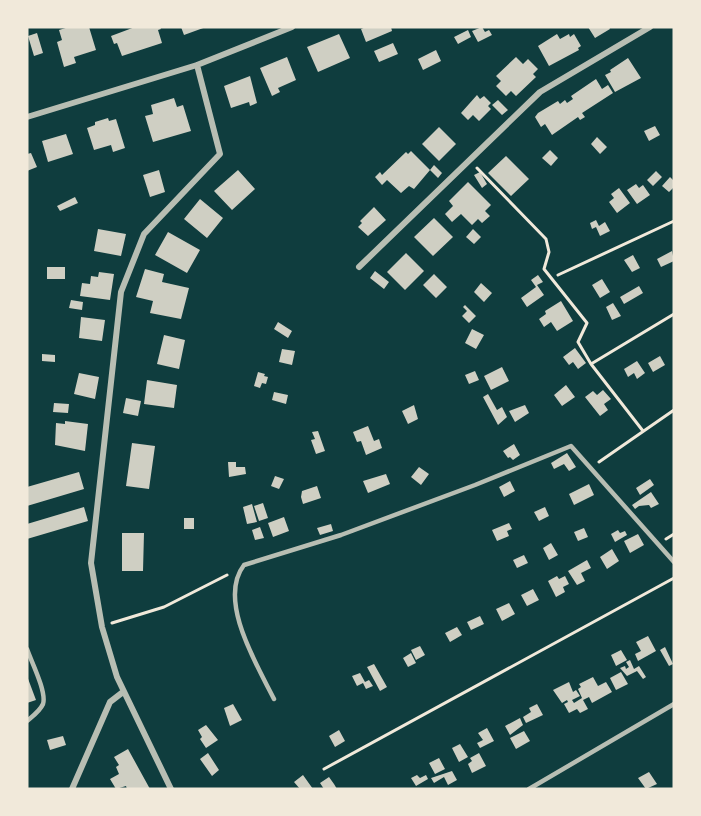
<svg xmlns="http://www.w3.org/2000/svg" width="701" height="816" font-family="Inter,sans-serif">
	<rect width="100%" height="100%" fill="#0f3d3e"/>
	<path fill="#cfcfc3" d="M69 27H89L96 50 74 57 76 63 64 67 57 42 62 40 59 30Z
		M135 27H160L161 29 158 30 162 43 122 56 117 43 114 44 111 36Z
		M181 27H206L184 35Z
		M366 27H391L392 31 366 42 361 29Z
		M482 27 485 32 489 30 492 35 478 42 472 31Z
		M588 27H609L610 29 595 38Z
		M468 30 471 37 458 44 454 37Z
		M37 33 43 53 34 56 28 36Z
		M339 34 350 58 318 72 307 47Z
		M557 34 560 39 569 34 570 37 574 34 581 46 578 48 579 50 549 66 538 46Z
		M393 43 398 54 379 62 374 51Z
		M436 50 441 61 423 70 418 59Z
		M287 57 296 80 278 88 280 92 272 96 260 68Z
		M516 57 523 64 528 59 538 69 533 74 536 77 516 96 511 91 506 96 496 86 501 81 496 76Z
		M628 58 641 78 615 92 605 75 611 72 610 70Z
		M250 76 257 103 250 106 249 102 231 108 224 86Z
		M596 79 602 89 608 85 613 93 582 113 585 117 580 120 578 117 552 135 545 124 541 127 535 117 538 113 558 101 560 104 565 100 567 103 573 99 571 96Z
		M477 95 480 99 484 96 491 103 488 106 491 109 479 121 473 115 468 120 461 113Z
		M174 98 177 107 183 105 191 131 153 142 145 116 153 114 151 105Z
		M498 100 508 110 502 115 492 105Z
		M108 118 109 121 116 119 125 148 113 152 111 145 94 150 87 128 95 125V122Z
		M655 126 660 135 649 141 644 131Z
		M439 127 456 144 439 161 422 144Z
		M66 134 73 154 48 162 42 141Z
		M597 137 607 147 600 154 591 144Z
		M550 150 558 158 551 166 542 158Z
		M411 151 430 170 434 165 442 173 438 178 430 170 414 189 409 186 401 193 387 180 382 185 375 177 380 172 382 175 406 152 408 154Z
		M31 153 37 167 27 171V154Z
		M506 156 529 179 511 196 488 173Z
		M159 170 165 192 150 197 143 175Z
		M238 170 255 189 232 210 214 191Z
		M656 171 662 177 653 186 647 180Z
		M480 172 487 184 482 188 474 175Z
		M670 177 674 181V187L669 192 662 186Z
		M468 182 491 205 485 211 490 216 482 223 478 219 472 225 461 214 452 222 445 214 453 206 449 201Z
		M636 184 639 188 643 185 650 195 637 204 627 190Z
		M619 188 630 203 617 213 609 202 614 198 611 194Z
		M75 197 78 203 60 211 57 206Z
		M200 199 223 218 207 238 184 219Z
		M374 207 386 220 368 236 358 227 362 223 360 221Z
		M434 218 453 237 433 256 414 237Z
		M596 220 599 226 605 222 610 231 600 236 596 227 592 229 590 223Z
		M98 229 126 234 121 256 94 251Z
		M473 229 481 237 474 244 466 237Z
		M168 232 200 250 187 273 155 255Z
		M672 251 674 261 661 267 657 259Z
		M406 253 424 271 405 290 387 272Z
		M633 255 640 268 632 272 624 260Z
		M47 267H65V279H47Z
		M145 269 164 274 162 282 189 288 181 319 150 313 153 301 136 297Z
		M375 271 389 282 384 289 370 278Z
		M99 272 114 274 110 300 80 296 82 283 90 284 91 276 98 277Z
		M434 274 447 287 436 298 423 285Z
		M538 275 543 282 537 285 544 295 527 307 521 298 536 287 531 280Z
		M602 279 610 292 600 298 592 285Z
		M481 283 492 293 484 302 474 292Z
		M639 286 643 293 624 304 620 297Z
		M71 300 83 302 82 310 69 308Z
		M561 301 573 321 557 331 551 322 544 327 539 319 546 314 545 311Z
		M613 303 621 316 612 320 606 307Z
		M465 305 476 316 469 323 462 316 467 311 463 307Z
		M81 317 105 320 102 341 79 338Z
		M278 322 292 331 288 338 274 329Z
		M472 329 484 335 476 349 465 343Z
		M164 335 185 340 179 369 157 364Z
		M575 348 586 363 578 369 573 362 569 365 563 357Z
		M282 349 295 351 292 365 279 362Z
		M42 354 55 355V362L42 361Z
		M660 356 665 365 653 372 648 363Z
		M637 361 645 373 637 379 634 373 628 377 624 369Z
		M502 367 509 381 491 390 484 376Z
		M475 371 479 380 469 384 465 375Z
		M258 372 265 374 264 376 268 377 266 384 262 383 260 388 254 386Z
		M79 373 99 377 95 399 74 394Z
		M147 380 177 385 174 408 144 404Z
		M566 385 575 397 562 406 554 395Z
		M603 390 611 399 604 404 608 410 600 416 585 397 593 391 597 395Z
		M274 392 288 395 286 404 272 400Z
		M488 394 497 410 502 407 507 417 498 425 483 397Z
		M126 398 141 401 138 416 123 413Z
		M54 403 69 404 68 413 53 412Z
		M414 405 418 419 408 424 402 411Z
		M525 405 529 413 515 422 509 411Z
		M65 421 88 424 85 451 55 445 56 423 65 424Z
		M368 426 374 441 379 439 382 448 366 455 361 441 357 442 353 432Z
		M318 431 325 451 316 454 311 440 315 439 312 432Z
		M132 443 155 446 149 489 126 486Z
		M514 444 520 455 513 460 510 457 508 458 503 451Z
		M567 453 576 467 569 471 564 464 554 469 551 463Z
		M228 462H236V467H245L246 474 229 477Z
		M419 467 429 474 421 485 411 477Z
		M79 472 84 489 27 506V487Z
		M386 474 390 484 368 493 363 481Z
		M275 476 284 479 279 489 271 486Z
		M650 479 654 485 640 495 636 488Z
		M510 481 515 491 504 497 499 487Z
		M589 484 594 495 574 505 569 494Z
		M317 486 321 498 303 504 301 497 302 491Z
		M651 492 659 504 651 508 649 505 639 506 635 509 632 505Z
		M263 503 268 518 259 521 254 506Z
		M252 504 257 522 247 524 243 507Z
		M84 507 88 521 27 539V524Z
		M545 507 549 516 539 521 534 512Z
		M284 517 289 531 273 537 268 523Z
		M184 518H194V529H184Z
		M509 523 512 529 507 531 509 536 497 541 492 530Z
		M331 524 333 531 320 535 317 528Z
		M260 527 264 538 255 540 252 530Z
		M584 528 588 537 578 541 574 532Z
		M618 530 620 533 625 531 627 535 615 542 611 534Z
		M122 533H144L143 571H122Z
		M638 534 644 545 630 553 624 541Z
		M551 543 558 555 549 560 543 548Z
		M612 549 619 561 607 569 600 557Z
		M524 555 528 563 517 568 513 560Z
		M587 560 591 568 581 573 585 581 577 585 568 571Z
		M557 576 559 579 565 576 569 584 563 587 565 592 556 597 548 581Z
		M533 589 539 600 527 606 521 595Z
		M509 603 515 614 502 621 496 609Z
		M480 616 484 624 471 630 467 622Z
		M457 627 462 635 450 642 445 633Z
		M648 636 656 651 638 661 635 654 641 651 636 642Z
		M420 646 425 655 416 660 411 650Z
		M665 647 673 664 669 666 660 650Z
		M621 650 627 660 616 666 611 655Z
		M411 653 416 663 408 667 403 658Z
		M630 660 634 669 639 666 646 677 643 679 637 671 627 676 620 668 625 666 626 669 629 667 626 662Z
		M374 664 387 687 380 691 367 667Z
		M621 672 628 684 616 690 610 678Z
		M360 673 365 682 369 680 373 686 366 689 363 683 357 686 352 676Z
		M27 676 36 700 27 703Z
		M593 677 598 686 606 682 612 692 592 703 589 697 583 700 588 709 580 713 577 709 569 713 564 704 568 702 567 700 562 703 553 690 569 682 573 692 576 690 580 696 572 700 574 703 582 698 578 689 581 687 579 684Z
		M233 704 242 720 230 726 224 708Z
		M537 704 543 715 526 723 523 717 531 712 529 708Z
		M520 718 523 725 510 735 505 726Z
		M206 725 218 740 206 748 200 739 202 737 198 730Z
		M487 728 494 741 480 748 477 743 483 740 478 733Z
		M339 730 345 741 335 747 329 736Z
		M524 731 530 741 516 749 510 738Z
		M63 736 66 745 50 750 47 740Z
		M460 744 468 757 459 762 452 748Z
		M128 749 150 789H127L126 786 116 789 110 779 119 774 116 767 119 765 114 757Z
		M208 753 219 770 212 776 200 759Z
		M479 753 486 766 472 773 468 764 472 761 470 758Z
		M439 758 445 769 435 774 429 763Z
		M452 771 457 780 448 785 444 777 434 783 431 778Z
		M649 772 657 784 646 789 638 778Z
		M303 775 313 789H300L294 782Z
		M417 775 420 778 426 775 428 779 416 786 411 778Z
		M329 777 334 784 337 789H324L320 783Z"/>
	<g fill="none" stroke-linecap="round" stroke-linejoin="round">
		<path stroke="#f1e9da" stroke-width="3" d="M477 168 546 239 549 252 544 269 587 323 578 342 591 364 643 431
			M558 275 674 221
			M591 364 674 314
			M599 462 674 410
			M666 539 674 534
			M112 623 164 607 227 575
			M324 769 674 578"/>
		<path stroke="#b8beb3" stroke-width="4.5" d="M27 649C31 661 47 692 43 704 40 711 33 716 27 721
			M274 699C257 665 217 600 244 565L341 535 475 485 571 446 674 562
			M529 789 674 704"/>
		<path stroke="#b8beb3" stroke-width="6" d="M27 117 197 65 292 27
			M359 267 540 92 650 27
			M72 789 110 702 123 692
			M171 789 117 677 102 627 91 563 121 292 144 234 220 154 197 65"/>
	</g>
	<rect width="701" height="816" fill="none" stroke="#f1e9da" stroke-width="57"/>
</svg>
